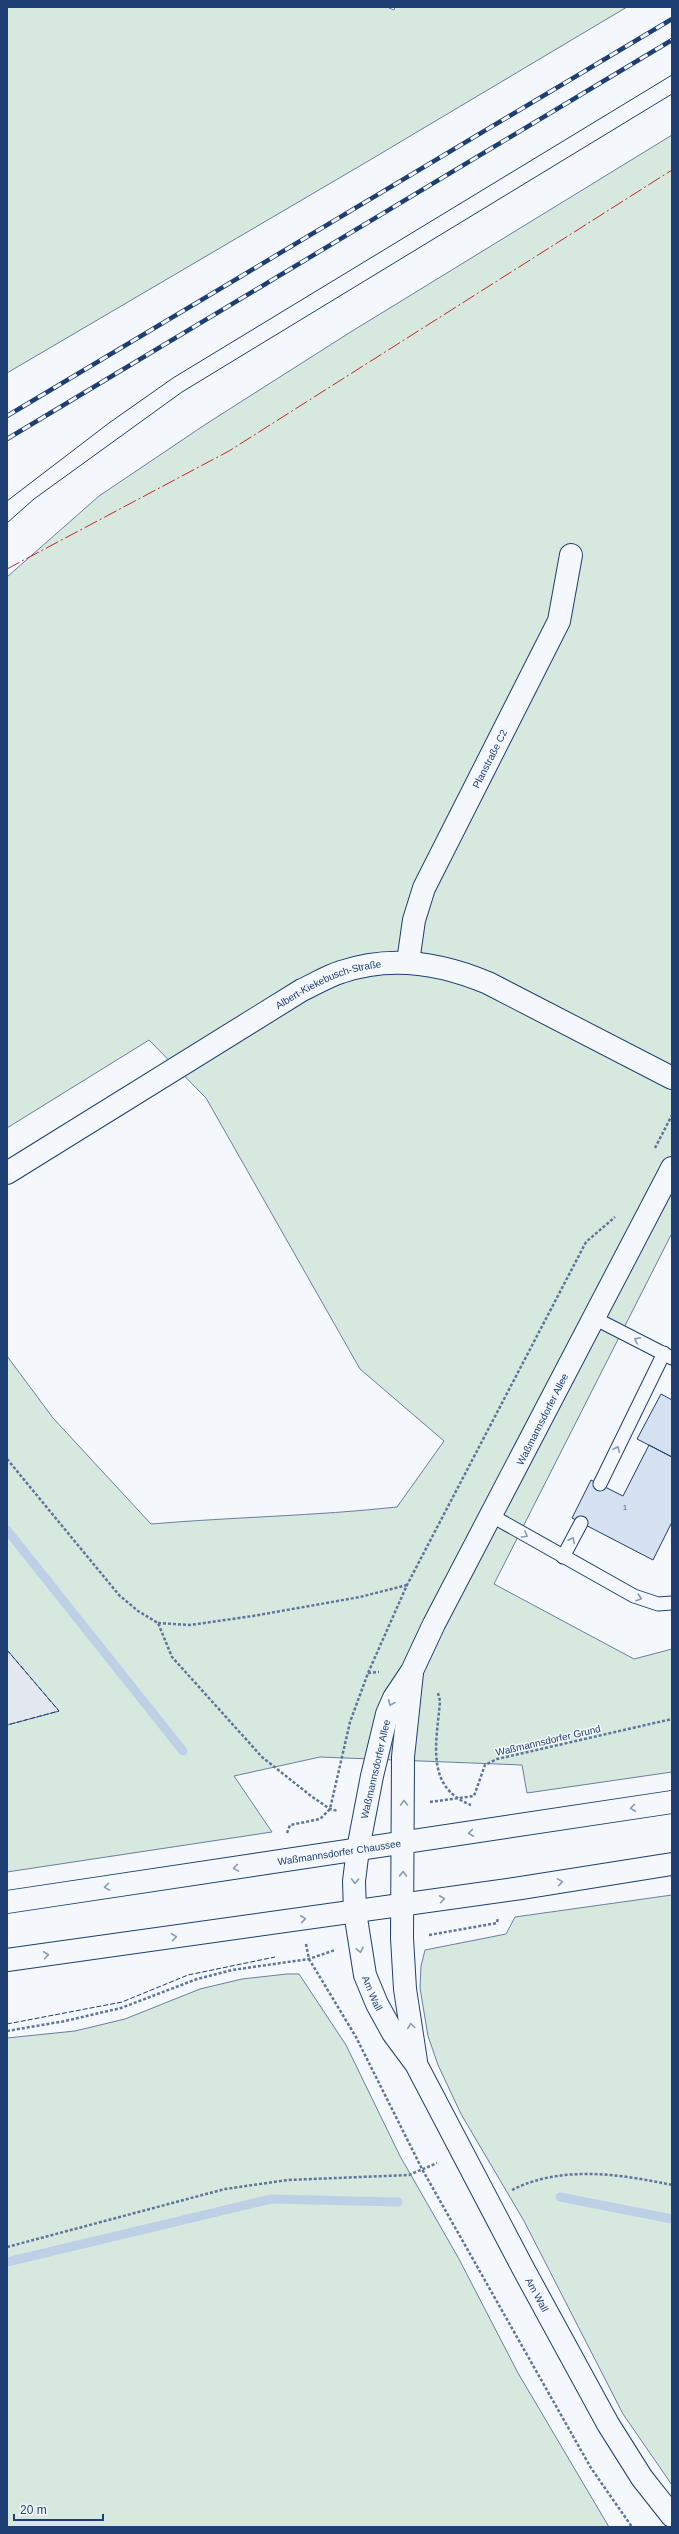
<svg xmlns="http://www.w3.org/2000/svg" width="679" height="2534" font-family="Arial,sans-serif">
	<rect width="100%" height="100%" fill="#f4f7fb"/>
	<path fill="#d7e8df" stroke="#687fa3" d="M7 7H387L394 10 395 7H627L370 160 7 373Z
		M672 135V1233L494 1584 634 1659 672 1649V1772L527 1793 522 1765 320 1757 234 1776 272 1832 7 1872V1725L59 1711 7 1650V1356L53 1418 151 1524C233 1517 315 1516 397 1507L444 1441 360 1369 206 1098 149 1040 7 1128V577L99 496 206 424 349 333Z
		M672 1895V2485L623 2414 524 2221 461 2114 438 2065 428 2036 420 1988 421 1966 425 1950 506 1934 515 1917Z
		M287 1974H299L346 2045 400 2156 459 2259 518 2373 609 2527H7V2038L75 2031 125 2019 200 1989 242 1979Z"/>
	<path fill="#e3e8f0" stroke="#687fa3" d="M7 1650 59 1711 7 1725Z"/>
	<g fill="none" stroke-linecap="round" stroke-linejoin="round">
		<path stroke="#bed0e5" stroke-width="9" d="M7 1530 183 1751
			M560 2197 672 2219
			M7 2262 271 2199 398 2202"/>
	</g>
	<path fill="#d5e0f0" stroke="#1d3f73" d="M661 1394 672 1400V1457L637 1439Z
		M649 1445 672 1457V1522L653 1560 572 1518 591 1480 623 1496Z"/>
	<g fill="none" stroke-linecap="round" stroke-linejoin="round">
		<defs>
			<path id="service" d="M594 1318 672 1358
				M600 1484 664 1353
				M492 1516 634 1596 658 1604 672 1603
				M563 1557 581 1523"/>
			<g id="minor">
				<path id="s1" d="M408 962 414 920 424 888 559 621 571 555"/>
				<path id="s2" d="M7 1173 302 990C315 984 328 976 341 972 390 955 441 963 488 983L672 1078"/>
			</g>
			<g id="tertiary">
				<path id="s3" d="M672 1168 434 1624 412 1671 394 1698 387 1714 372 1776 358 1849 354 1881 355 1912 365 1975 377 2004 393 2033 416 2064 524 2270 608 2424 642 2478 672 2516"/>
				<path d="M412 1673 403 1757 402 1938 405 1989 416 2061"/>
			</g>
			<g id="primary">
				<path id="s4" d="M7 1902 672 1802"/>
				<path d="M7 1960 521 1888 672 1864"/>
			</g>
		</defs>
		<use href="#service" stroke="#1d3f73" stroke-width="15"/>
		<use href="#minor" stroke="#1d3f73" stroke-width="24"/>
		<use href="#tertiary" stroke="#1d3f73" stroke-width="24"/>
		<use href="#primary" stroke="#1d3f73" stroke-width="24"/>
		<path stroke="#5e769c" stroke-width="2.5" stroke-dasharray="3 2" stroke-linecap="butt" d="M655 1148 672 1115
			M7 1459 119 1595 138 1611 158 1623 172 1657 262 1757 311 1796 330 1809 338 1811
			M158 1623 190 1625 253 1616 360 1597 407 1585
			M368 1673 379 1672
			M438 1693 440 1701C437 1741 424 1787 471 1805
			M430 1802 474 1796 485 1765 497 1759 672 1719
			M287 1833 290 1825 320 1819 330 1809 350 1722 368 1673 407 1585 586 1242 615 1217
			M429 1935 497 1923 498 1917
			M306 1944 309 1959 356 2037 422 2169 591 2468 632 2527
			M7 2031 65 2021 121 2008 197 1979 232 1970 309 1959 335 1950
			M512 2190C561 2165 620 2174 672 2185
			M7 2247 225 2189 288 2180 409 2175 437 2163"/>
		<use href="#service" stroke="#f4f7fb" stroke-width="13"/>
		<use href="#minor" stroke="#f4f7fb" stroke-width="22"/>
		<use href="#tertiary" stroke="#f4f7fb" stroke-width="22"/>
		<use href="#primary" stroke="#f4f7fb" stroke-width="22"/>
		<path stroke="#1d3f73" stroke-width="1" d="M7 501 109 423 173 378 672 75
			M7 523 34 499 182 392 672 94"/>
		<defs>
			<path id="rail" d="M7 416 672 19
				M7 439 672 40"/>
		</defs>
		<use href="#rail" stroke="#1d3f73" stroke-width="4.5"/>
		<use href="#rail" stroke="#f4f7fb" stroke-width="3" stroke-dasharray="9" stroke-linecap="butt"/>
		<path stroke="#1d3f73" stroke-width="1" stroke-dasharray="5 2" stroke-linecap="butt" d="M7 1650 59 1711 7 1725
			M7 2024 122 2002 188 1975 275 1957"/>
		<path stroke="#c62828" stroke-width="1" stroke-dasharray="14 3 2 3" stroke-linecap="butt" d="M7 569 229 451 672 170"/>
	</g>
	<defs><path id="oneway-chevron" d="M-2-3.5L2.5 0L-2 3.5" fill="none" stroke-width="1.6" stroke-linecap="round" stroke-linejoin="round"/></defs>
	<g stroke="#889bb7">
		<use href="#oneway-chevron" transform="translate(637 1340) rotate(-153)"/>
		<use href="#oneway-chevron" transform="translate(617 1449) rotate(-64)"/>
		<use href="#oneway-chevron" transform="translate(525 1535) rotate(30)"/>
		<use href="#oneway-chevron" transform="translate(572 1540) rotate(-63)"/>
		<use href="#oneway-chevron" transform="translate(639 1598) rotate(18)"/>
		<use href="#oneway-chevron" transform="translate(391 1703) rotate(113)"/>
		<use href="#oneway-chevron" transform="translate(404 1803) rotate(-91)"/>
		<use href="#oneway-chevron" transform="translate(633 1808) rotate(172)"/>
		<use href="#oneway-chevron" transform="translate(471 1833) rotate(172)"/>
		<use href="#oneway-chevron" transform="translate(236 1868) rotate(171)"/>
		<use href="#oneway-chevron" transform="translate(403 1874) rotate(-89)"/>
		<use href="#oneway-chevron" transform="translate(355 1881) rotate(92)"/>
		<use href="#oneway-chevron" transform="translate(560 1882) rotate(-9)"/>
		<use href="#oneway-chevron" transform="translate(107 1887) rotate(171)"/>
		<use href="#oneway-chevron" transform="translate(442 1899) rotate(-8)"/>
		<use href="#oneway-chevron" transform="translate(303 1919) rotate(-8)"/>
		<use href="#oneway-chevron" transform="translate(174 1937) rotate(-8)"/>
		<use href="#oneway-chevron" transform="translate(360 1950) rotate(78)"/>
		<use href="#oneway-chevron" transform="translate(46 1955) rotate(-8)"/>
		<use href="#oneway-chevron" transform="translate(411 2026) rotate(-98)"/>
	</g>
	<g text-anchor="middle" stroke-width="3" stroke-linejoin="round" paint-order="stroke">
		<g font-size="8" fill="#4b6792">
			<text x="625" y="1510">1</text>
		</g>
		<g font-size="10" fill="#1d3f73" stroke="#f4f7fb">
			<text dy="4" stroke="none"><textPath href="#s1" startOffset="221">Planstraße C2</textPath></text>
			<text dy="4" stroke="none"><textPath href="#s2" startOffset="374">Albert-Kiekebusch-Straße</textPath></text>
			<text transform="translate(542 1419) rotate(-63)" y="4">Waßmannsdorfer Allee</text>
			<text transform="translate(548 1740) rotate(-13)" y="4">Waßmannsdorfer Grund</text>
			<text transform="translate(375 1769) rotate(-77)" y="4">Waßmannsdorfer Allee</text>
			<text dy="4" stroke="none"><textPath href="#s4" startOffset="336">Waßmannsdorfer Chaussee</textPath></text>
			<text dy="4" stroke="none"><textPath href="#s3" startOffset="901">Am Wall</textPath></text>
			<text dy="4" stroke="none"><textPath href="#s3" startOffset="1245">Am Wall</textPath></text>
		</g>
	</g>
	<rect width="679" height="2534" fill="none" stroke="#1d3f73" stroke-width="16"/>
	<path d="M14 2514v6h89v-6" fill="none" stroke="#1d3f73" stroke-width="2"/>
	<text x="20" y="2514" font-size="12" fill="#1d3f73" stroke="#f4f7fb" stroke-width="3" paint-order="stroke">20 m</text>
</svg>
